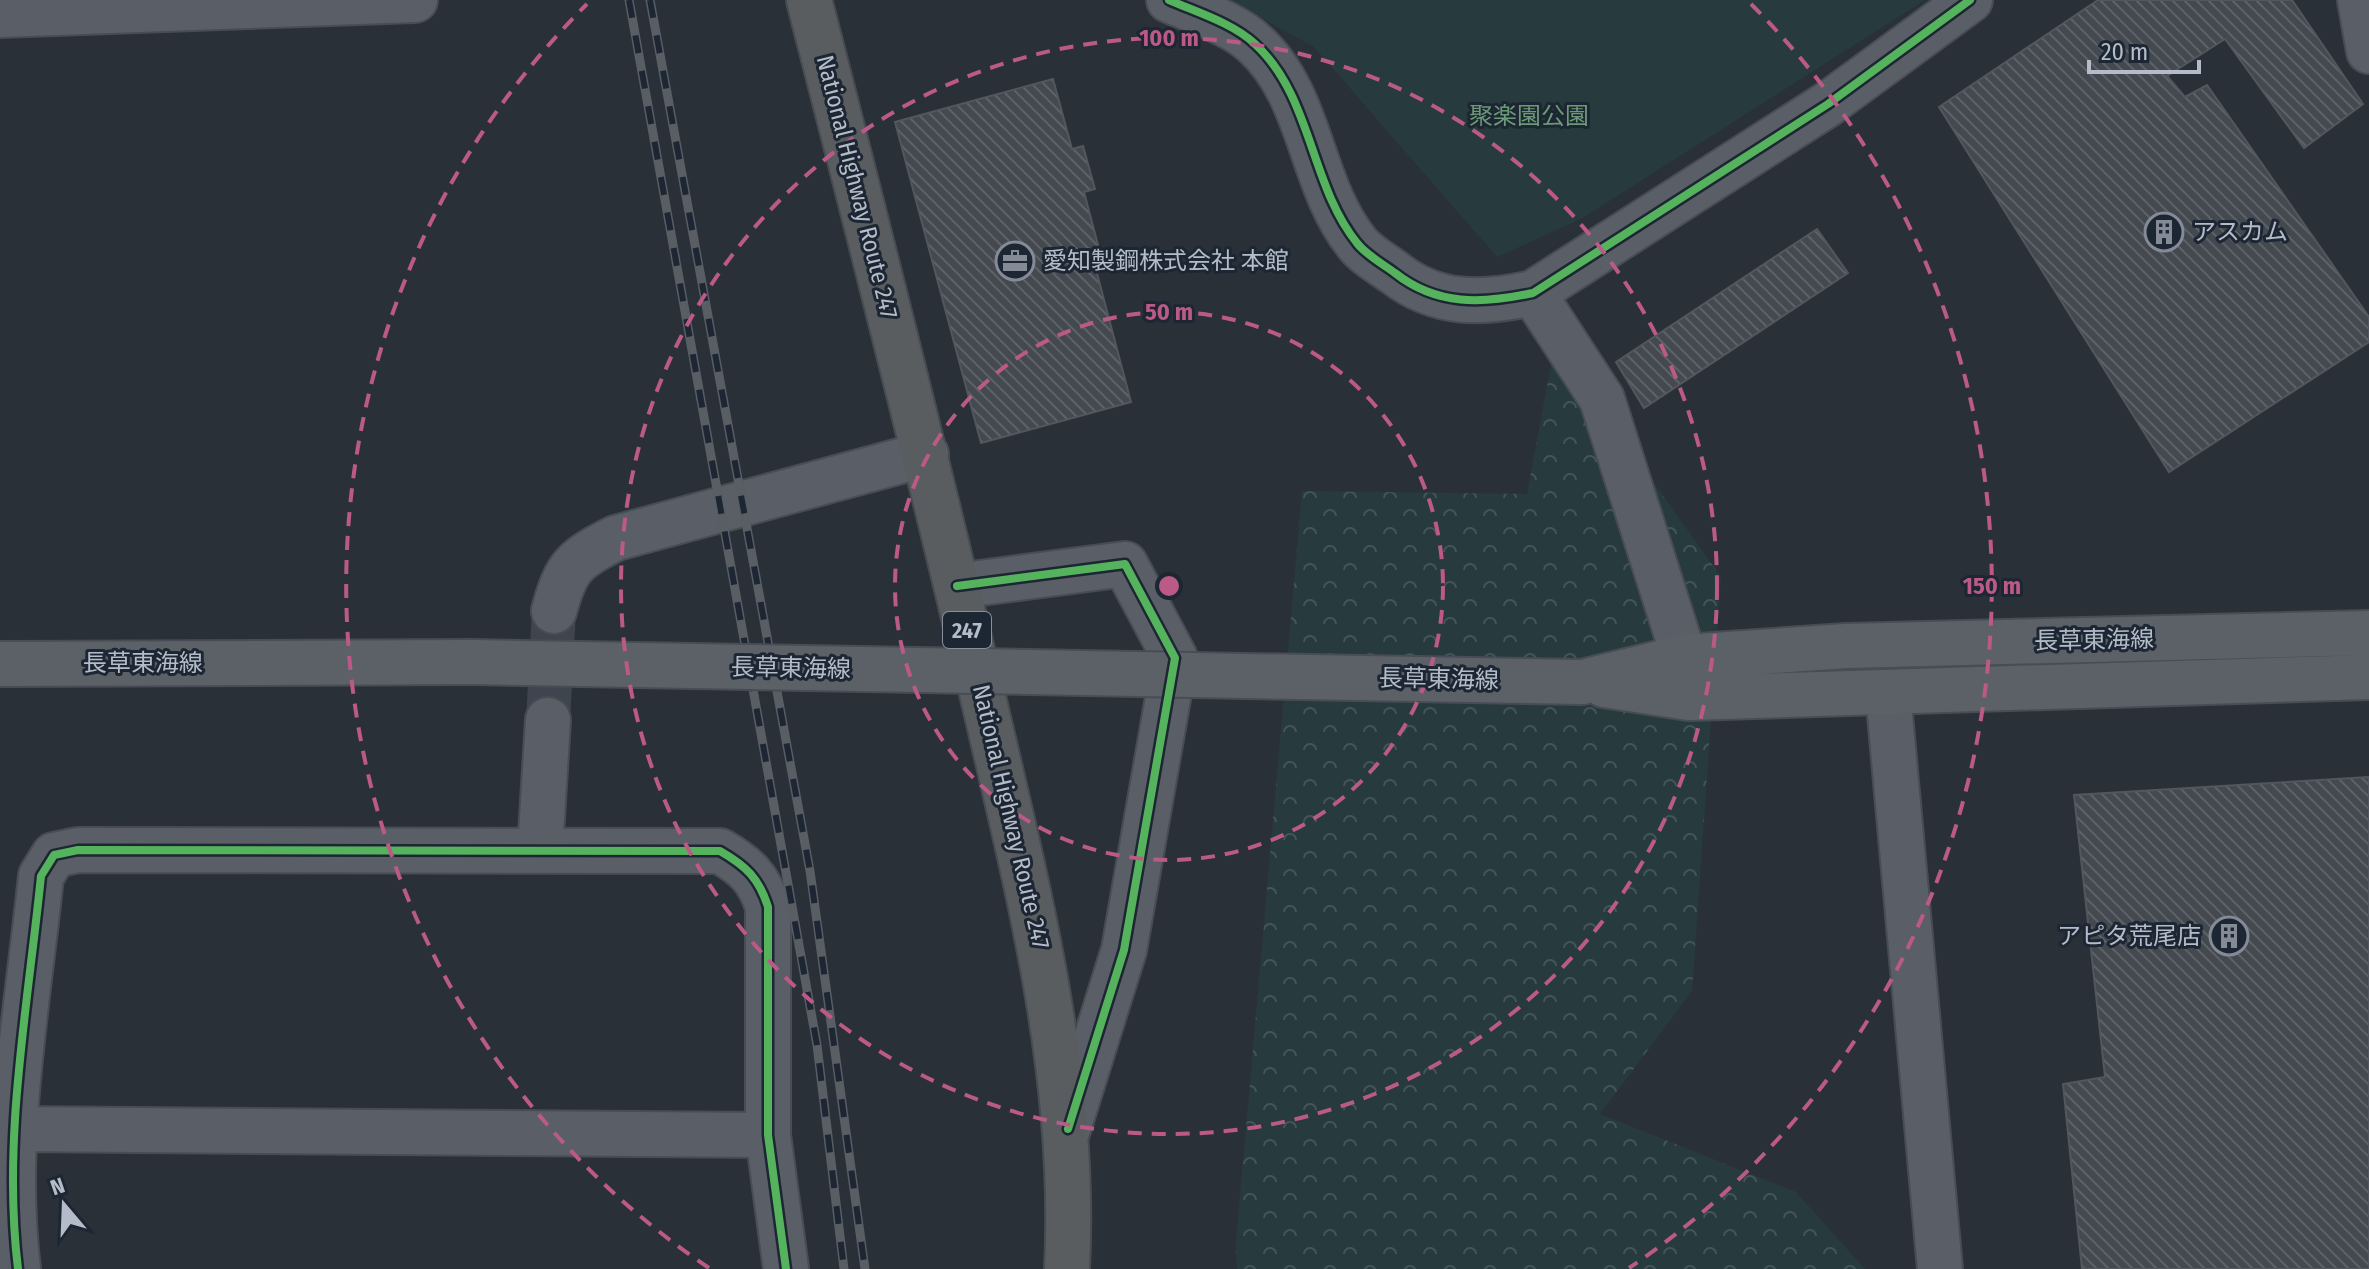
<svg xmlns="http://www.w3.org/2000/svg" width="2369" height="1269" font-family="'Fira Sans Condensed','Noto Sans JP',sans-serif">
	<defs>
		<pattern id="forest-crowns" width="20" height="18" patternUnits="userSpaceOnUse" patternTransform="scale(2)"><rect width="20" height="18" fill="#273a3e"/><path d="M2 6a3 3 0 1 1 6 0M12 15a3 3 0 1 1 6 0" fill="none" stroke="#445559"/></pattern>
		<pattern id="building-back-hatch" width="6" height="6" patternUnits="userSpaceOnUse" patternTransform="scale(2)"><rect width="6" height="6" fill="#444950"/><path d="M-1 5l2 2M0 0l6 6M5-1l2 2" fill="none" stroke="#5d6168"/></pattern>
	</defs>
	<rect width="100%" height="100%" fill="#2a3038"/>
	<path fill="url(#forest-crowns)" d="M1555 344 1721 577 1692 991 1600 1114 1796 1192 1865 1269H1237L1236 1242 1302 491 1527 494Z"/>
	<path fill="#273a3e" d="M1229 0H1925L1581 219 1497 257 1314 47Z"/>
	<path fill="url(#building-back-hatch)" stroke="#52575f" stroke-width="2" d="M2098 0H2292L2363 104 2304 148 2225 39 2167 76 2185 97 2207 85 2369 317V342L2169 472 1939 107Z
		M1053 79 1072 149 1083 146 1095 189 1084 192 1102 260 1094 262 1131 402 981 443 895 122Z
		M1817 229 1848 273 1644 408 1616 362Z
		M2369 777V1269H2082L2063 1084 2105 1077 2074 795Z"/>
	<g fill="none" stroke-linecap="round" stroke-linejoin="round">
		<path stroke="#3f454e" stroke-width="44" stroke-dasharray="44 22" stroke-linecap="butt" d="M548 720 554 611"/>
		<defs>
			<path id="minor" d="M1169 0C1196 12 1233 23 1255 44 1312 96 1310 185 1357 243 1366 255 1383 264 1395 273 1437 306 1482 304 1533 293L1828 104 1970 0
				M2360 0 2369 51
				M0 15 415 0
				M1533 293 1602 399 1684 657
				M957 586 1125 564 1175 658 1124 950 1068 1129
				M554 611C566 566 574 559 616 538L926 454
				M1888 693 1940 1269
				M540 850 548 720
				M15 1129 768 1135
				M18 1269C2 1139 28 1005 41 876L54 855 78 850 720 851C746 866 759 878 768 907V1135L786 1269"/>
			<path id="major" d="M0 664 472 662
				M1582 682 1684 657 1846 646 2369 633
				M1604 685 1689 698 2369 677"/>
			<path id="highway" d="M809 0C869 232 928 464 983 697 1027 886 1077 1073 1067 1269"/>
		</defs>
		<use href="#minor" stroke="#484c53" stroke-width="48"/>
		<use href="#major" stroke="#484c55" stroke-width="48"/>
		<use href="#highway" stroke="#474c53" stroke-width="48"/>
		<use href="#minor" stroke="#5a5e66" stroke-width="44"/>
		<use href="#major" stroke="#5c6168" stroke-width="44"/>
		<use href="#highway" stroke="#5a5d60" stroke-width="44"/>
		<defs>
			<path id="rail" d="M629 0 817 1045 844 1269
				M650 0 810 871 865 1269"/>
		</defs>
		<use href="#rail" stroke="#595d64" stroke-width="9"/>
		<use href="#rail" stroke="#1d2633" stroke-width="6" stroke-dasharray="18" stroke-linecap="butt"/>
		<defs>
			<path id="major-bridge" d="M472 662 1582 682"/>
		</defs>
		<use href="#major-bridge" stroke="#484c55" stroke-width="48" stroke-linecap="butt"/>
		<use href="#major-bridge" stroke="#5c6168" stroke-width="44"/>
		<defs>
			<path id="cycleway" d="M1169 0C1196 12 1233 23 1255 44 1312 96 1310 185 1357 243 1366 255 1383 264 1395 273 1437 306 1482 304 1533 293L1828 104 1970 0
				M957 586 1125 564 1175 658 1124 950 1068 1129
				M18 1269C2 1139 28 1005 41 876L54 855 78 850 720 851C746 866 759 878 768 907V1135L786 1269"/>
		</defs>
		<use href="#cycleway" stroke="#1d2633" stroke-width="13"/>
		<use href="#cycleway" stroke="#56b35d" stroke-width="8"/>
	</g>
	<g fill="none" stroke="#bc5a87" stroke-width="4" stroke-dasharray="14 10">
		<circle cx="1169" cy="586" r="274"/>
		<circle cx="1169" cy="586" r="548"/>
		<path d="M709 1268A823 823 0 0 1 587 4M1751 4A823 823 0 0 1 1629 1268"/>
	</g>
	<defs>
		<symbol id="building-ring" viewBox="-11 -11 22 22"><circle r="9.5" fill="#1d2633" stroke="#848b96" stroke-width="1.5"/><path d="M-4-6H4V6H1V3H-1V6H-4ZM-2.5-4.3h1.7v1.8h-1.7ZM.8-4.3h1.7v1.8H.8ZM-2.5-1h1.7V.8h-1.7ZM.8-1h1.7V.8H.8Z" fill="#848b96"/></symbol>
		<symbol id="office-ring" viewBox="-11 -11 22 22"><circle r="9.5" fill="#1d2633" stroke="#848b96" stroke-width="1.5"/><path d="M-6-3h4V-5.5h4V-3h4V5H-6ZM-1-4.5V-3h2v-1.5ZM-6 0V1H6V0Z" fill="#848b96"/></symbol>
	</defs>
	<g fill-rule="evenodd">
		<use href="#building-ring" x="2142" y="210" width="44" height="44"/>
		<use href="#office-ring" x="993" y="239" width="44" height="44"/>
		<use href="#building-ring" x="2207" y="914" width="44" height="44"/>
	</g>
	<g text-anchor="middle" stroke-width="6" stroke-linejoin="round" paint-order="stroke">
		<rect fill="#1d2633" stroke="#878f9c" stroke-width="2" x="943" y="612" width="48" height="36" rx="6"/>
		<g font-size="22" font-weight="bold" fill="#b4bcc9">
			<text x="967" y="638">247</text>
		</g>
		<g font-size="24" fill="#6b9a76" stroke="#1d2633">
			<text x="1529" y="124">聚楽園公園</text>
		</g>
		<g font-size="24" fill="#b4bcc9" stroke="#1d2633">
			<text transform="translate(857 187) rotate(76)" y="8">National Highway Route 247</text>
			<text transform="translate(2094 640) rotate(-1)" y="8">長草東海線</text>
			<text x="143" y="671">長草東海線</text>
			<text transform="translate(791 668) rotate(1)" y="8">長草東海線</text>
			<text transform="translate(1439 679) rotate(1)" y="8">長草東海線</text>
			<text transform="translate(1011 817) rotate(77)" y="8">National Highway Route 247</text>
		</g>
		<g font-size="24" fill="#b4bcc9" stroke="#1d2633" text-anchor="start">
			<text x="2192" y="240">アスカム</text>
			<text x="1043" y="269">愛知製鋼株式会社 本館</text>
			<text x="2201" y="944" text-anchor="end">アピタ荒尾店</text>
		</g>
	</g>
	<circle cx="1169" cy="586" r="12" fill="#bc5a87" stroke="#1d2633" stroke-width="4"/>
	<g font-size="24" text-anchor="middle" font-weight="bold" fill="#bc5a87" stroke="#1d2633" stroke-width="6" stroke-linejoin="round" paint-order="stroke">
		<text x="1169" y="46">100 m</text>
		<text x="1169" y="320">50 m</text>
		<text x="1992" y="594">150 m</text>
	</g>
	<g transform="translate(64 1205) rotate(341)" stroke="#1d2633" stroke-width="6" paint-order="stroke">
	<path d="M0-6L14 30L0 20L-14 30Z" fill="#b4bcc9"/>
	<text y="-12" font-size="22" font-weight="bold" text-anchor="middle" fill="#b4bcc9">N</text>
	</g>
	<path d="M2089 60v12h110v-12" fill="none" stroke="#b4bcc9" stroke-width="4"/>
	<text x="2101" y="60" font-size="24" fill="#b4bcc9" stroke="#1d2633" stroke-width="6" paint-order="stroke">20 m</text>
</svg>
